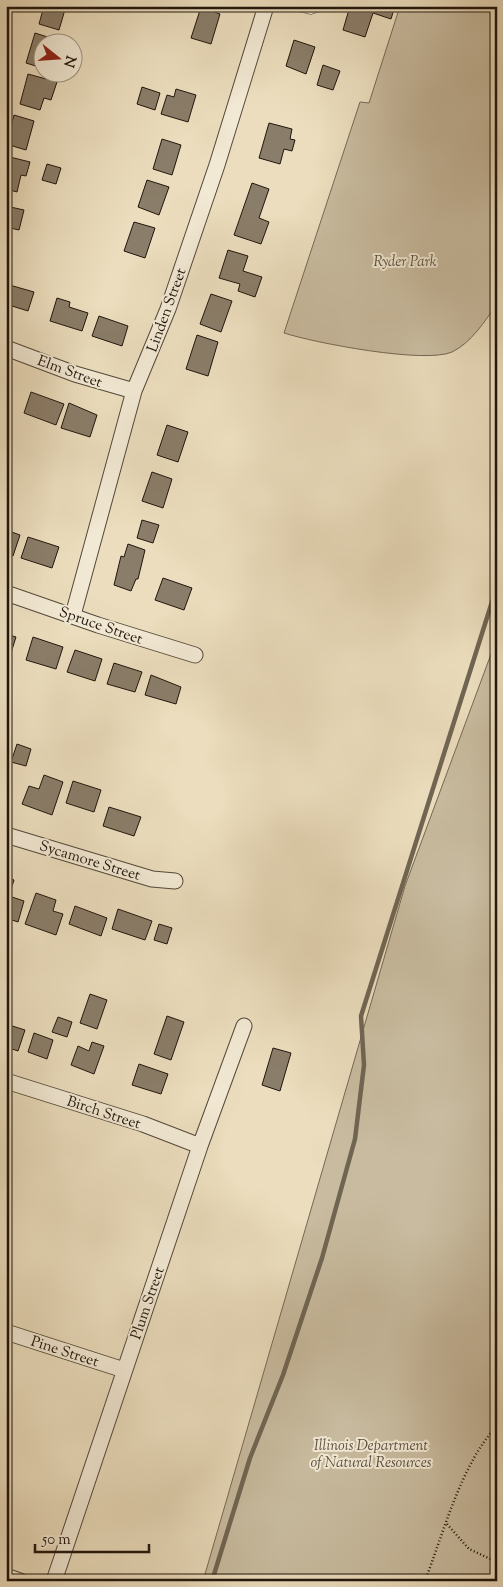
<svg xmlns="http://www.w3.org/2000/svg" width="503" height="1587" font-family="'Sorts Mill Goudy',serif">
	<rect width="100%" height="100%" fill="#ebddbd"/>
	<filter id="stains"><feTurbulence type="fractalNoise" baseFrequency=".004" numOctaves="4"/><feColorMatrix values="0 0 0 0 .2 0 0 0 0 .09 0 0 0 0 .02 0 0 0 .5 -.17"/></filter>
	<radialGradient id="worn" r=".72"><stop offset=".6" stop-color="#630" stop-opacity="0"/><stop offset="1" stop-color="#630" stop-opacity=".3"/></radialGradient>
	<path fill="#c8bb9f" stroke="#746856" d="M400 6H497V304C485 321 471 343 452 352 425 364 315 343 284 333L360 102 369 103Z
		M497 638V1581H203L405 886Z"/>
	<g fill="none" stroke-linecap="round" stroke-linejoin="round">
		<path stroke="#706553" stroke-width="4.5" d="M212 1581 250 1458 283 1375 322 1258 355 1139 364 1065 361 1016 497 586"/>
	</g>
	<path fill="#8a7d69" stroke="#20160d" d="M44 6H66L59 30 39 24Z
		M350 6H395L391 19 373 13 365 37 343 30Z
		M201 7 220 14 211 44 191 38Z
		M35 33 57 40 56 42H42V68L26 63Z
		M294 40 315 47 306 74 286 66Z
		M323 65 340 71 333 90 317 85Z
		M28 74 57 82 51 100 44 98 40 110 20 104Z
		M142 87 160 93 155 110 137 104Z
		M176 89 196 95 188 122 161 114 167 95 174 97Z
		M14 115 34 121 26 150 6 144Z
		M269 123 292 129 290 139 295 140 292 151 284 149 280 164 259 158Z
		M162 139 181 145 172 175 153 169Z
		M6 156 30 162 26 176 21 175 17 192 6 189Z
		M47 164 61 168 56 184 42 180Z
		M147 180 169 187 159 215 138 207Z
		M252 183 269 189 259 218 269 222 261 244 234 235Z
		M6 206 24 210 19 230 6 227Z
		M134 222 155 228 145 258 124 251Z
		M228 250 248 256 243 271 262 277 255 297 238 291 240 284 219 278Z
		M6 284 34 292 28 311 12 306 11 309 6 307Z
		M211 294 232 301 221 332 200 324Z
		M57 298 70 302 69 307 88 313 82 331 50 321Z
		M99 316 128 326 122 346 92 336Z
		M197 335 218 342 208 376 186 369Z
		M31 392 64 404 56 425 24 413Z
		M69 403 97 415 90 437 61 428Z
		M167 425 188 432 178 462 157 455Z
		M152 472 172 479 163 508 142 501Z
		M142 520 159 525 153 543 137 538Z
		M6 530 20 535 13 556 6 554Z
		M28 537 59 547 52 568 21 558Z
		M128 544 145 550 138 579H136L131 591 114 585 121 556 124 557Z
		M163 578 192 588 184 610 155 600Z
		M6 634 16 637 10 656 6 654Z
		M33 637 63 647 56 669 26 660Z
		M75 650 102 659 95 681 67 672Z
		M114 663 142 672 135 692 107 684Z
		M151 675 181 687 176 704 145 695Z
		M17 744 31 749 26 766 11 762Z
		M44 775 63 782 52 815 22 804 29 786 39 789Z
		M73 781 101 790 94 812 66 803Z
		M109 807 141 817 134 836 103 826Z
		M6 877 14 880 9 896 24 901 18 922 6 918Z
		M36 893 56 900 53 911 63 914 56 935 25 924Z
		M75 906 107 918 101 936 69 924Z
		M118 909 152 921 145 940 112 929Z
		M159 924 172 928 167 944 154 940Z
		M90 994 107 1000 97 1029 80 1023Z
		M167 1016 184 1022 171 1060 154 1054Z
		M58 1017 72 1022 67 1037 52 1032Z
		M6 1024 25 1030 18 1051 6 1047Z
		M34 1033 53 1040 47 1059 28 1052Z
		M92 1042 104 1046 94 1074 71 1065 78 1046 89 1051Z
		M273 1048 291 1053 280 1091 262 1085Z
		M139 1064 168 1074 161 1094 132 1085Z"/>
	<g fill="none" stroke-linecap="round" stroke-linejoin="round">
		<defs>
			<path id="service" d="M294 6 311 10 323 6"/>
			<path id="minor" d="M6 348 75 374 134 391
				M6 593 98 625 195 655
				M73 615 134 391 168 309 217 165 266 6
				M6 835 152 879 175 881
				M6 1081 143 1124 200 1146
				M6 1332 124 1370
				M6 1576 20 1581
				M54 1581 200 1146 244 1026"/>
		</defs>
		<use href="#service" stroke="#534839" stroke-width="9"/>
		<use href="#minor" stroke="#534839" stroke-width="17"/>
		<path stroke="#20160d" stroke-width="2.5" stroke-dasharray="1 2.5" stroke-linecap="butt" d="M447 1524 469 1549 497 1562
			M425 1581C443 1534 462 1462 497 1426"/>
		<use href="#service" stroke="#f2e9d4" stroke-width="8"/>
		<use href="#minor" stroke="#f2e9d4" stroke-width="15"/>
	</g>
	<g text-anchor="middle" stroke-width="4" stroke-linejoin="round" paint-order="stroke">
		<g font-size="15" font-style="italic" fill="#5b5040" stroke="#f2e9d4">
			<text x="405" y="266">Ryder Park</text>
			<text x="371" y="1450">Illinois Department<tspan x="371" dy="17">of Natural Resources</tspan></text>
		</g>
		<g font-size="15" fill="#20160d" stroke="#f2e9d4">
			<text transform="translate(166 310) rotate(-70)" y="5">Linden Street</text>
			<text transform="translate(70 371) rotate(20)" y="5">Elm Street</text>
			<text transform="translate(101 625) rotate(19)" y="5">Spruce Street</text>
			<text transform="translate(90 860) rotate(17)" y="5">Sycamore Street</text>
			<text transform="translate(104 1112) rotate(18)" y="5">Birch Street</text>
			<text transform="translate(147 1303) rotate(-71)" y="5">Plum Street</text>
			<text transform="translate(65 1351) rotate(18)" y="5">Pine Street</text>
		</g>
	</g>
	<rect width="503" height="1587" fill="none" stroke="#ebddbd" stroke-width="25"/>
	<rect x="8" y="8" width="488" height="1572" fill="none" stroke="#20160d" stroke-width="2.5"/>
	<rect x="12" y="12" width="478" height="1562" fill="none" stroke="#20160d"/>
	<g transform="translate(58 58) rotate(107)"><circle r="24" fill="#f2e9d4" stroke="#9e9584"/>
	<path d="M0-4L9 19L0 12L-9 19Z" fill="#8f2418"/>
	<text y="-8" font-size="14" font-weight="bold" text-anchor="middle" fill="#20160d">N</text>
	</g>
	<path d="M35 1544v8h114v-8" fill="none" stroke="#20160d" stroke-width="2.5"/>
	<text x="42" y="1544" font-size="15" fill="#20160d" stroke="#f2e9d4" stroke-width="4" paint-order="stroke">50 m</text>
	<rect width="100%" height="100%" filter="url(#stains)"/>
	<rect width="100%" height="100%" fill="url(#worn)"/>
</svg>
